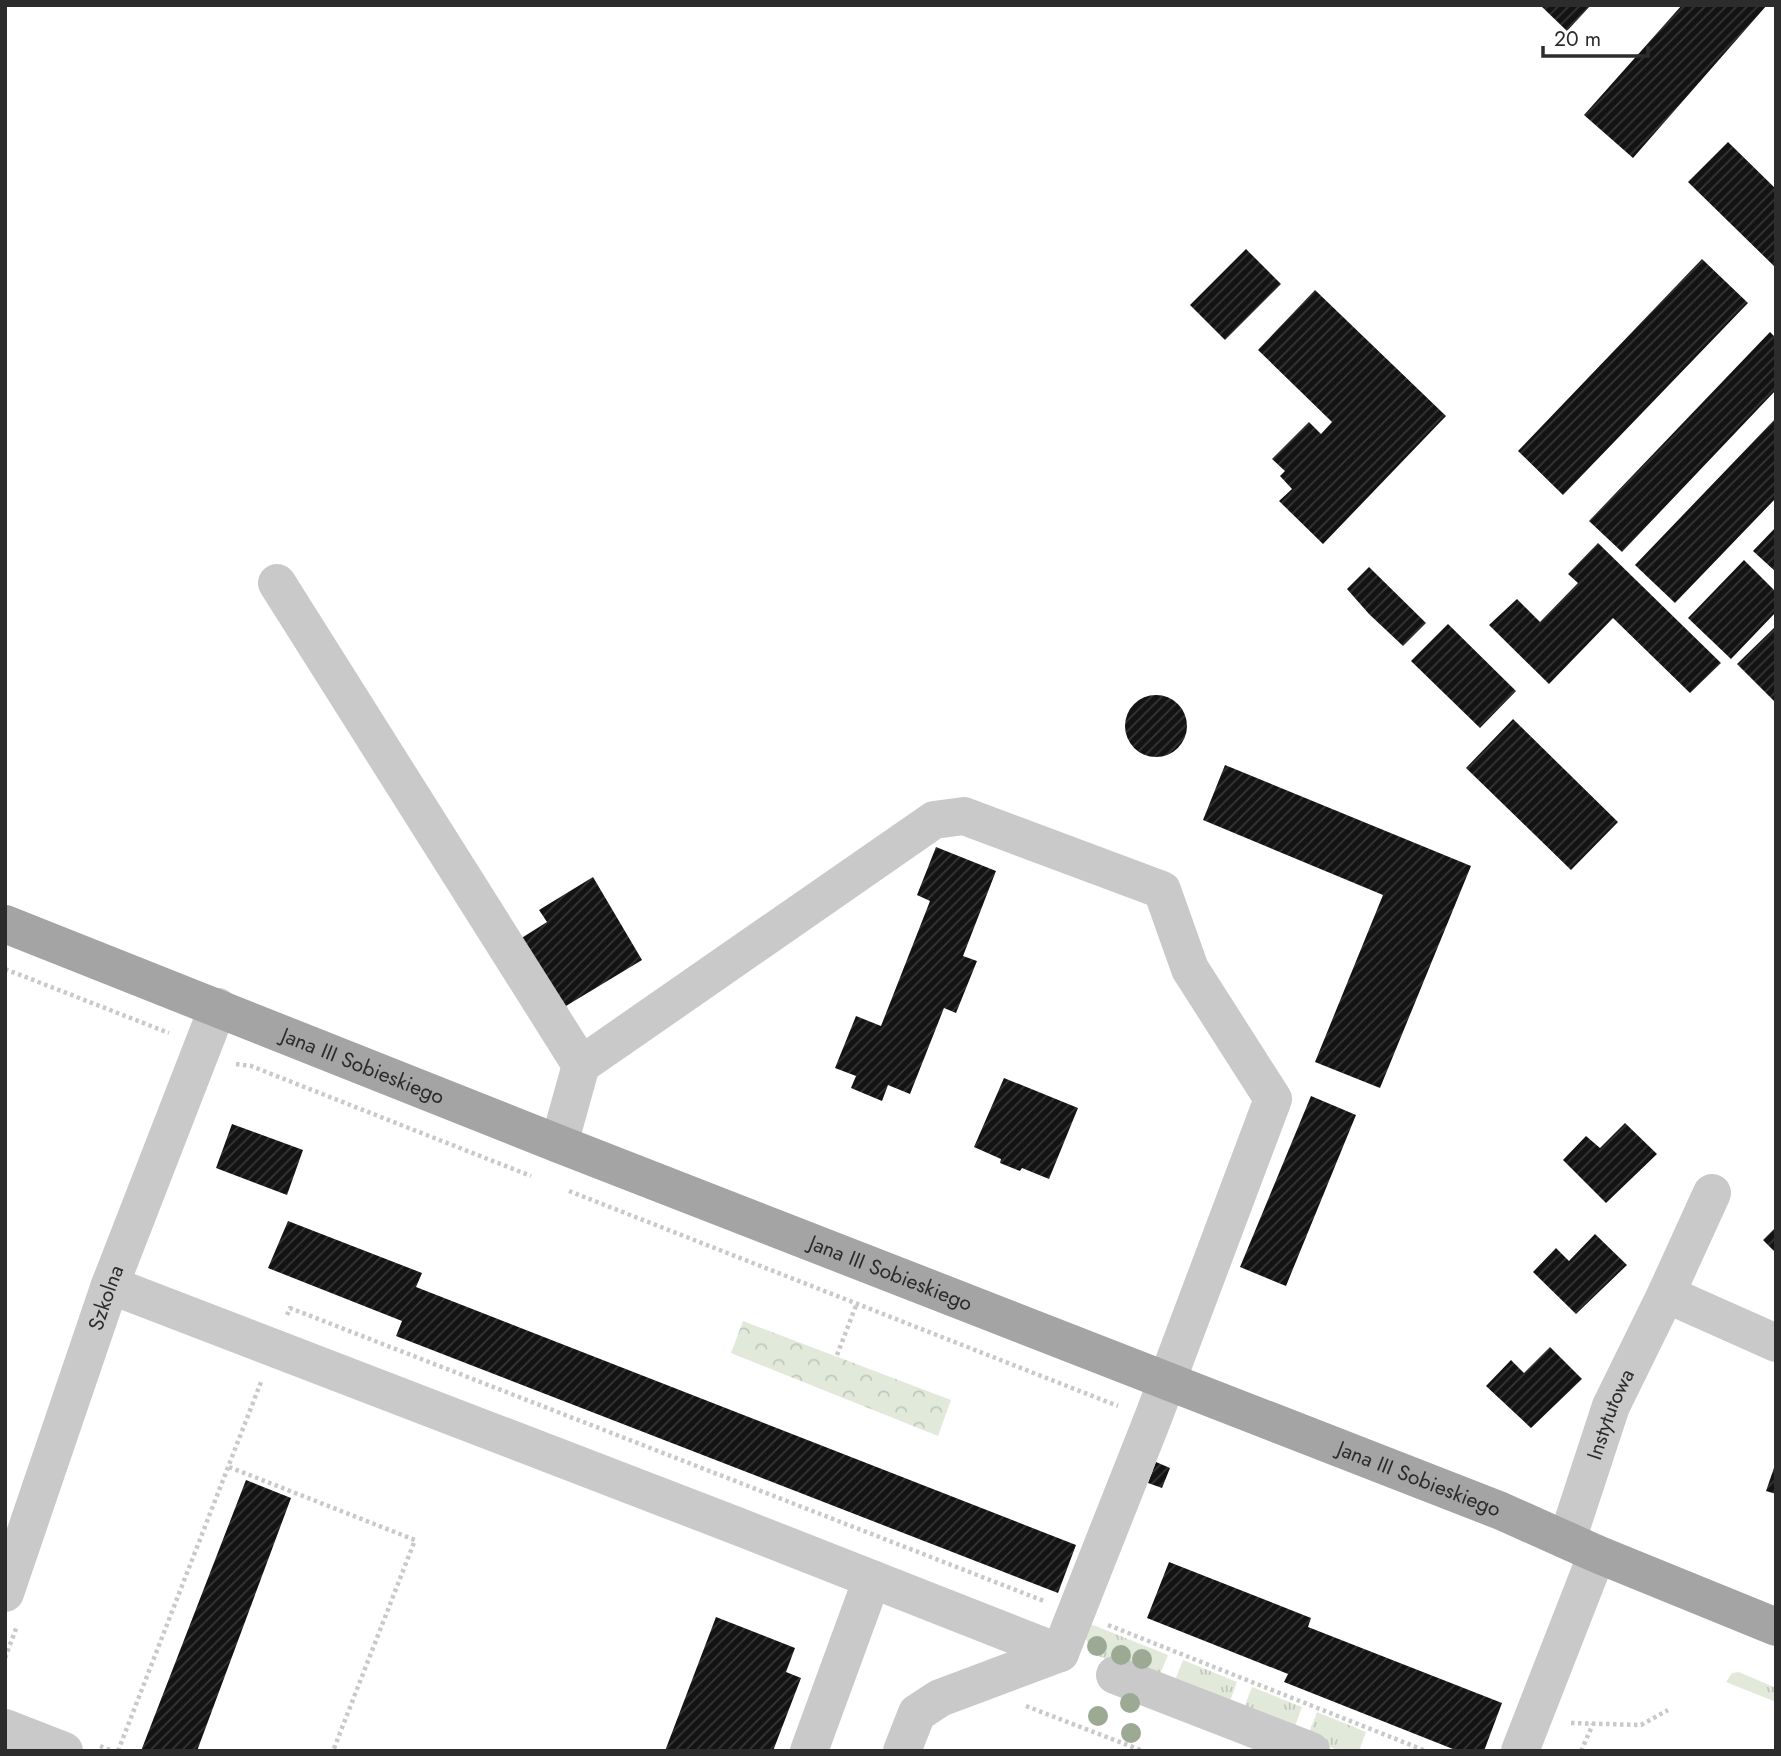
<svg xmlns="http://www.w3.org/2000/svg" width="1781" height="1756" font-family="Jost,sans-serif">
	<defs>
		<pattern id="grass-tufts" width="24" height="20" patternUnits="userSpaceOnUse" patternTransform="scale(1.75)"><rect width="24" height="20" fill="#e1e9db"/><path d="M3 7l-1-3M5 7V3M7 7l1-3M15 17l-1-3M17 17v-4M19 17l1-3" fill="none" stroke="#c1c8bc"/></pattern>
		<pattern id="park-crowns" width="20" height="18" patternUnits="userSpaceOnUse" patternTransform="scale(1.75)"><rect width="20" height="18" fill="#e1e9db"/><path d="M2 6a3 3 0 1 1 6 0M12 15a3 3 0 1 1 6 0" fill="none" stroke="#c1c8bc"/></pattern>
		<pattern id="building-hatch" width="6" height="6" patternUnits="userSpaceOnUse" patternTransform="scale(1.75)"><rect width="6" height="6" fill="#131313"/><path d="M-1 1l2-2M0 6l6-6M5 7l2-2" fill="none" stroke="#363636"/></pattern>
	</defs>
	<rect width="100%" height="100%" fill="#fff"/>
	<path fill="url(#grass-tufts)" d="M1093 1625 1168 1655 1158 1679 1093 1654 1084 1634 1087 1626Z
		M1183 1660 1237 1682 1228 1707 1173 1685Z
		M1739 1672 1776 1688V1702L1726 1682 1732 1673Z
		M1252 1687 1302 1707 1293 1732 1242 1713Z
		M1317 1712 1366 1732 1359 1751H1340L1307 1738Z"/>
	<path fill="url(#park-crowns)" d="M743 1321 951 1400 938 1436 731 1353Z"/>
	<path fill="url(#building-hatch)" d="M1540 5H1591L1567 31Z
		M1682 5H1767L1633 158 1584 115Z
		M1728 142 1776 189V268L1688 182Z
		M1246 249 1281 284 1225 340 1190 305Z
		M1702 259 1748 303 1563 495 1518 451Z
		M1315 290 1446 416 1323 544 1279 501 1292 489 1280 476 1285 471 1272 459 1309 422 1321 434 1332 422 1258 350Z
		M1770 332 1776 338V390L1622 552 1589 521Z
		M1776 418V498L1675 603 1635 565Z
		M1776 527V572L1753 551Z
		M1598 543 1721 663 1690 693 1613 618 1549 684 1489 625 1517 599 1540 622 1578 583 1568 574Z
		M1744 560 1776 592V612L1731 659 1688 618Z
		M1369 567 1426 623 1403 646 1369 614 1347 589Z
		M1448 624 1516 691 1480 728 1411 661Z
		M1776 626V703L1737 664Z
		M1125 726a31 31 0 1 1 62 0a31 31 0 1 1-62 0Z
		M1513 719 1618 822 1571 870 1466 768Z
		M1225 765 1471 866 1380 1088 1315 1062 1383 895 1203 820Z
		M936 847 996 871 963 956 977 961 956 1013 944 1008 910 1094 888 1085 882 1101 851 1088 856 1076 835 1068 856 1016 881 1026 930 901 917 895Z
		M593 877 642 960 561 1009 520 939 547 922 539 910Z
		M1004 1078 1078 1108 1049 1179 1022 1168 1020 1171 1000 1163 1001 1159 974 1147Z
		M1311 1096 1356 1115 1286 1286 1240 1267Z
		M1625 1123 1657 1154 1606 1203 1563 1160 1586 1136 1600 1148Z
		M232 1124 303 1150 287 1195 216 1168Z
		M288 1221 422 1273 416 1287 1076 1545 1058 1593 396 1336 402 1321 268 1268Z
		M1776 1227V1253L1763 1240Z
		M1595 1234 1627 1265 1576 1314 1533 1272 1556 1248 1569 1261Z
		M1550 1347 1582 1379 1531 1428 1486 1386 1511 1360 1524 1373Z
		M1156 1462 1170 1468 1162 1488 1148 1483Z
		M1775 1465 1776 1466V1494L1766 1491Z
		M246 1480 291 1498 197 1751H141Z
		M1169 1562 1311 1618 1308 1627 1502 1703 1484 1751H1458L1284 1682 1288 1674 1147 1618Z
		M716 1617 795 1648 786 1672 801 1678 773 1751H665Z"/>
	<g fill="none" stroke-linecap="round" stroke-linejoin="round">
		<path stroke="#c9c9c9" stroke-width="4.5" stroke-dasharray="3.5 3.5" stroke-linecap="butt" d="M5 969 169 1033
			M236 1064 251 1066 531 1176
			M569 1191 1118 1406
			M287 1315 290 1308 1044 1601
			M837 1355 857 1303
			M229 1467 415 1540 333 1751
			M1108 1625 1426 1751
			M5 1658 17 1626
			M1026 1706 1143 1751
			M1571 1723 1641 1725 1668 1710
			M100 1746 113 1751
			M118 1751 261 1382
			M1581 1751 1593 1724"/>
		<g stroke="#c9c9c9" stroke-width="38">
			<path d="M277 583 581 1065"/>
			<path d="M559 1144 581 1065 934 820 964 816 1162 890 1190 969 1273 1099 1153 1418 1060 1653 940 1698 917 1713 902 1751"/>
			<path d="M110 1285 737 1526 1060 1653"/>
			<path d="M1666 1294 1776 1343"/>
			<path id="s1" d="M1567 1540 1611 1406 1666 1294 1712 1193"/>
			<path id="s2" d="M5 1593 110 1285 218 1007"/>
			<path d="M1115 1675 1311 1751"/>
			<path d="M5 1728 64 1751"/>
			<path d="M809 1751 872 1579"/>
			<path d="M1520 1751 1597 1554"/>
		</g>
		<path stroke="#a4a4a4" stroke-width="38" id="s3" d="M5 924 559 1144 1501 1511 1597 1554 1776 1627"/>
	</g>
	<g fill="#9caa94">
		<circle cx="1097" cy="1646" r="10"/>
		<circle cx="1121" cy="1655" r="10"/>
		<circle cx="1142" cy="1659" r="10"/>
		<circle cx="1130" cy="1703" r="10"/>
		<circle cx="1098" cy="1716" r="10"/>
		<circle cx="1131" cy="1733" r="10"/>
	</g>
	<g text-anchor="middle" stroke-width="7" stroke-linejoin="round" paint-order="stroke">
		<g font-size="21" fill="#2c2c2c" stroke="#fff">
			<text dy="7" stroke="none"><textPath href="#s3" startOffset="385">Jana III Sobieskiego</textPath></text>
			<text dy="7" stroke="none"><textPath href="#s3" startOffset="952">Jana III Sobieskiego</textPath></text>
			<text dy="7" stroke="none"><textPath href="#s2" startOffset="312">Szkolna</textPath></text>
			<text dy="7" stroke="none"><textPath href="#s1" startOffset="133">Instytutowa</textPath></text>
			<text dy="7" stroke="none"><textPath href="#s3" startOffset="1519">Jana III Sobieskiego</textPath></text>
		</g>
	</g>
	<rect width="1781" height="1756" fill="none" stroke="#2c2c2c" stroke-width="14"/>
	<path d="M1543 46v10h105v-10" fill="none" stroke="#2c2c2c" stroke-width="3.5"/>
	<text x="1554" y="46" font-size="21" fill="#2c2c2c" stroke="#ffffff" stroke-width="5" paint-order="stroke">20 m</text>
</svg>
